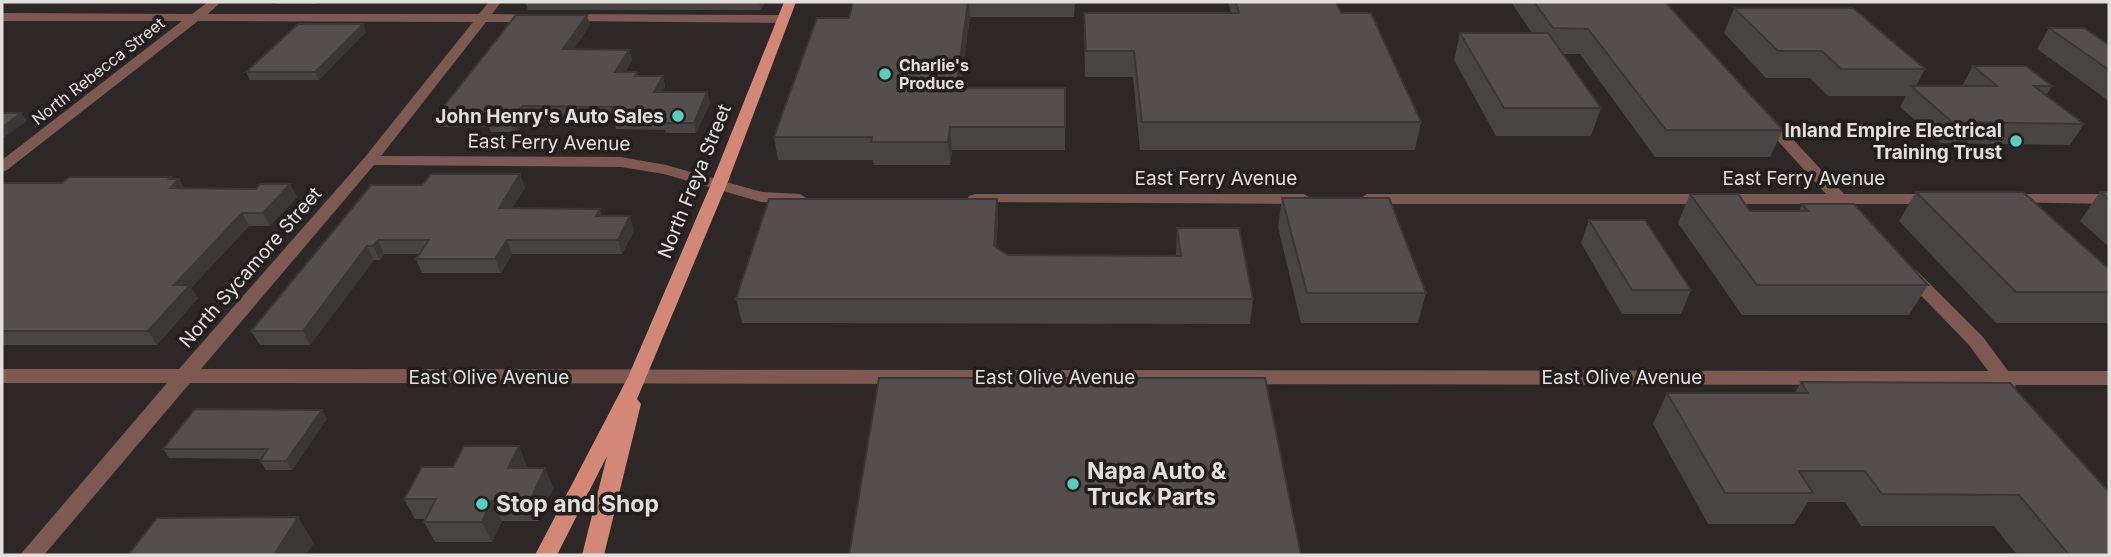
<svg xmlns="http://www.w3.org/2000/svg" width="2111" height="557" font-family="Inter,sans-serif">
	<rect width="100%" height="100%" fill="#2d2827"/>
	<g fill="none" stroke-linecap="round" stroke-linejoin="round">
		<path fill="#7e5951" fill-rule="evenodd" d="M208 2H221L208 14H479L489 2H501L492 14 539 15 541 18 535 22H486L381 156 621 157 666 165 762 192 800 194 808 199 800 204 761 202 664 174 621 167 374 165 201 369 1988 371 1969 345 1904 278 1901 274 1910 269 1916 270 1983 337 2008 371H2109V385H2016L2014 389 2007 391 1997 385 190 383 44 555H20L167 383H2V369H179L365 157 473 22 198 21 7 170 2 172V160L182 21H2V13L192 14Z
			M566 14 783 15 789 19 783 23 562 21 560 18Z
			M1765 114 1770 115 1844 194H1934L1942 199 1934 204H1850L1843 208 1835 204H1367L1359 199 1367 194H1826L1760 121 1758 118 1760 115Z
			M975 194H1304L1312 199 1304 204 969 202 967 199 969 196Z
			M2008 194H2109V204L2002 202 2000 199Z"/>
		<path fill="#d38777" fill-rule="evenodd" d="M784 2H796L727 184 637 399 641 404 604 555H582L607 456 557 555H535L628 377 711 184Z"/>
	</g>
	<path fill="#484443" d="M275 2H319L316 4H276Z
		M525 2H765L761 10H528Z
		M853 2H1075L1074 17H970L960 88H1065V150H952L950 165H874L873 160H778L774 137 849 18Z
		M1228 2H1336L1341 13 1421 122 1415 150H1140L1133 77H1085L1084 13H1231Z
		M1511 2H1665L1783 130 1770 157H1655L1580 54H1562L1601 108 1591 136H1496L1454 60 1460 33H1532Z
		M1734 8 1925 69 1916 86H1962L1973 66 2052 86 2046 96 2084 124 2070 145 1941 143 1900 107 1906 96H1828L1810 78H1766L1724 33Z
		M363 24 366 32 319 80H250L246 72Z
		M590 25 573 50H629L632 60 625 72 638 76H663L665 87 662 92H707L710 103 696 133H666L665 130 616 129 613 117H526L516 132H491L489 127H440L436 116Z
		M2049 28 2109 45V101L2037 49Z
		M520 174 525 188 512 208 602 216 634 230 622 254H512L501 273H422L416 259 420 254H384L380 260H374L310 345H260L251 331 422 185Z
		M171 177 172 179H179L185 189H256L290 184 297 197 270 226H249L191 288 198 298 157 345H2V183H62Z
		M1916 192 2109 269V323H1996L1899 221Z
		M2100 192H2109V247L2080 221Z
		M1690 194 1750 211H1799L1802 204 1928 285 1909 315H1742L1678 223Z
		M1282 198 1426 293 1418 323H1301L1278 227Z
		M997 199 998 222 996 248 1008 255 1176 256 1177 228 1253 299 1250 324 742 323 736 299Z
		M1589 220 1691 290 1681 314H1622L1581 243Z
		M1801 382 2010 383 2109 555H2017L1994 526H1861L1845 502H1808L1794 524H1708L1653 424 1667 393H1795Z
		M327 419 292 470H266L260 461 262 459 169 458 163 449Z
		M527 466 526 468H545L553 488 539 521H502L492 542H435L424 522 425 519H415L404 499Z"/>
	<path fill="#3b3737" d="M759 2H765L761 10Z
		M968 2H969L970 17 957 110 956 88Z
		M587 15 590 25 566 60 563 49Z
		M363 24 366 32 319 80 315 72Z
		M629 50 632 60 618 83 615 72Z
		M663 76 665 87 656 103 654 92Z
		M707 92 710 103 696 133 694 123Z
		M522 106 526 117 516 132 512 121Z
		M21 113 27 121 2 139V127Z
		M950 127 952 150 950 165 948 142Z
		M520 174 525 188 504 222 499 208Z
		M171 177 175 184 179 179 187 192 170 188 169 179Z
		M290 184 297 197 270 226 263 213Z
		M997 199 998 222 995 270 994 246Z
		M600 209 604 222 596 216Z
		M242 213 249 226 191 288 198 298 157 345 148 331 174 285Z
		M630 216 634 230 622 254 618 240Z
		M378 240 384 254 380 260 373 246Z
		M507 240 512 254 501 273 495 259Z
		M367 246 374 260 310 345 303 331Z
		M322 410 327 419 292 470 286 461Z
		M519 446 527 466 517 488 508 468Z
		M545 468 553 488 539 521 530 501Z
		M492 501 502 521 492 542 482 522Z
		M298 517 314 543 306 555H274Z"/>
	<path fill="#544f4e" stroke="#3b3737" stroke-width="2" d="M853 2H968L956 88H1065V127H950L948 142H871L872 137H774L817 18H849Z
		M1236 2H1336L1341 13H1371L1421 122H1142L1134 51H1086L1084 13H1239Z
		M1534 2H1665L1783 130H1666L1588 29 1553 28Z
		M1734 8H1853L1925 69H1841L1822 51H1778Z
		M516 15H587L563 49 629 50 615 72H637L635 76H663L654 92H707L694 123H663L665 119 613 118 619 107 522 106 512 121H487L490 116H436Z
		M298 24H363L315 72H246Z
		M2049 28H2084L2109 45V70Z
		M1460 33H1548L1601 108H1504Z
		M1973 66H2026L2052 86H2034L2084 124 1952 122 1911 86H1997Z
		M2 113H21L2 127Z
		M431 174H520L499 208 600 209 596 216H630L618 240H507L495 259H416L429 240H378L373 246H367L303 331H251L371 185H422Z
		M69 177H171L169 179H179L170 188 256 189 260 184H290L263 213H242L174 285H190L148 331H2V183H62Z
		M1916 192H2023L2109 269V292H2016Z
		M2100 192H2109V200Z
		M1690 194H1738L1750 211H1808L1802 204H1854L1928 285H1757Z
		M1282 198H1389L1426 293H1307Z
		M769 199H997L994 246 1008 255 1181 256 1177 228H1239L1253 299H736Z
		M1589 220H1645L1691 290H1632Z
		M879 378H1265L1301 555H849Z
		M1801 382 2010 383 2109 492V555H2069L2019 495 1882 494 1865 471H1799L1813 493H1725L1667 393H1808Z
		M195 409 322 410 286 461H260L268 449H163Z
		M464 446H519L508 468H545L530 501H492L482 522H424L436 499H404L422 467H453Z
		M298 517 274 555H128L157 518Z"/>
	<g fill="#5acebd" stroke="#231e1d" stroke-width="2.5">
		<circle cx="885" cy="74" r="7"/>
		<circle cx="678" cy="116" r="7"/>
		<circle cx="2016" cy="141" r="7"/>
		<circle cx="1073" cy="484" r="7"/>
		<circle cx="482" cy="504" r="7"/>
	</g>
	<g text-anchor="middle" stroke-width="7" stroke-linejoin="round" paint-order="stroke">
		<g font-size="16" font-weight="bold" fill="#e2dfde" stroke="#231e1d" text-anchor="start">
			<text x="899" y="71">Charlie's<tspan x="899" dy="18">Produce</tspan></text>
		</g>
		<g font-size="16" fill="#e2dfde" stroke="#231e1d">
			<text transform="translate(98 71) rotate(-38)" y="6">North Rebecca Street</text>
		</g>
		<g font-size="19" font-weight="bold" fill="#e2dfde" stroke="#231e1d" text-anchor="end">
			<text x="664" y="123">John Henry's Auto Sales</text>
			<text x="2002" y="137">Inland Empire Electrical<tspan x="2002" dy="22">Training Trust</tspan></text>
		</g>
		<g font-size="19" fill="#e2dfde" stroke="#231e1d">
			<text transform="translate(549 142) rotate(1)" y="7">East Ferry Avenue</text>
			<text x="1216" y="185">East Ferry Avenue</text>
			<text x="1804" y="185">East Ferry Avenue</text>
			<text transform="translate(694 181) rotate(-68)" y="7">North Freya Street</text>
			<text transform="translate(250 267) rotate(-49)" y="7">North Sycamore Street</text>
			<text x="489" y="384">East Olive Avenue</text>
			<text x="1055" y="384">East Olive Avenue</text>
			<text x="1622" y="384">East Olive Avenue</text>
		</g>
		<g font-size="23" font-weight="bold" fill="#e2dfde" stroke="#231e1d" text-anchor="start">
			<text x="1087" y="479">Napa Auto &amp;<tspan x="1087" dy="26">Truck Parts</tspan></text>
			<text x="496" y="512">Stop and Shop</text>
		</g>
	</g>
	<rect width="2111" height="557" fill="none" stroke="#e2dfde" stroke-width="7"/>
</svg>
